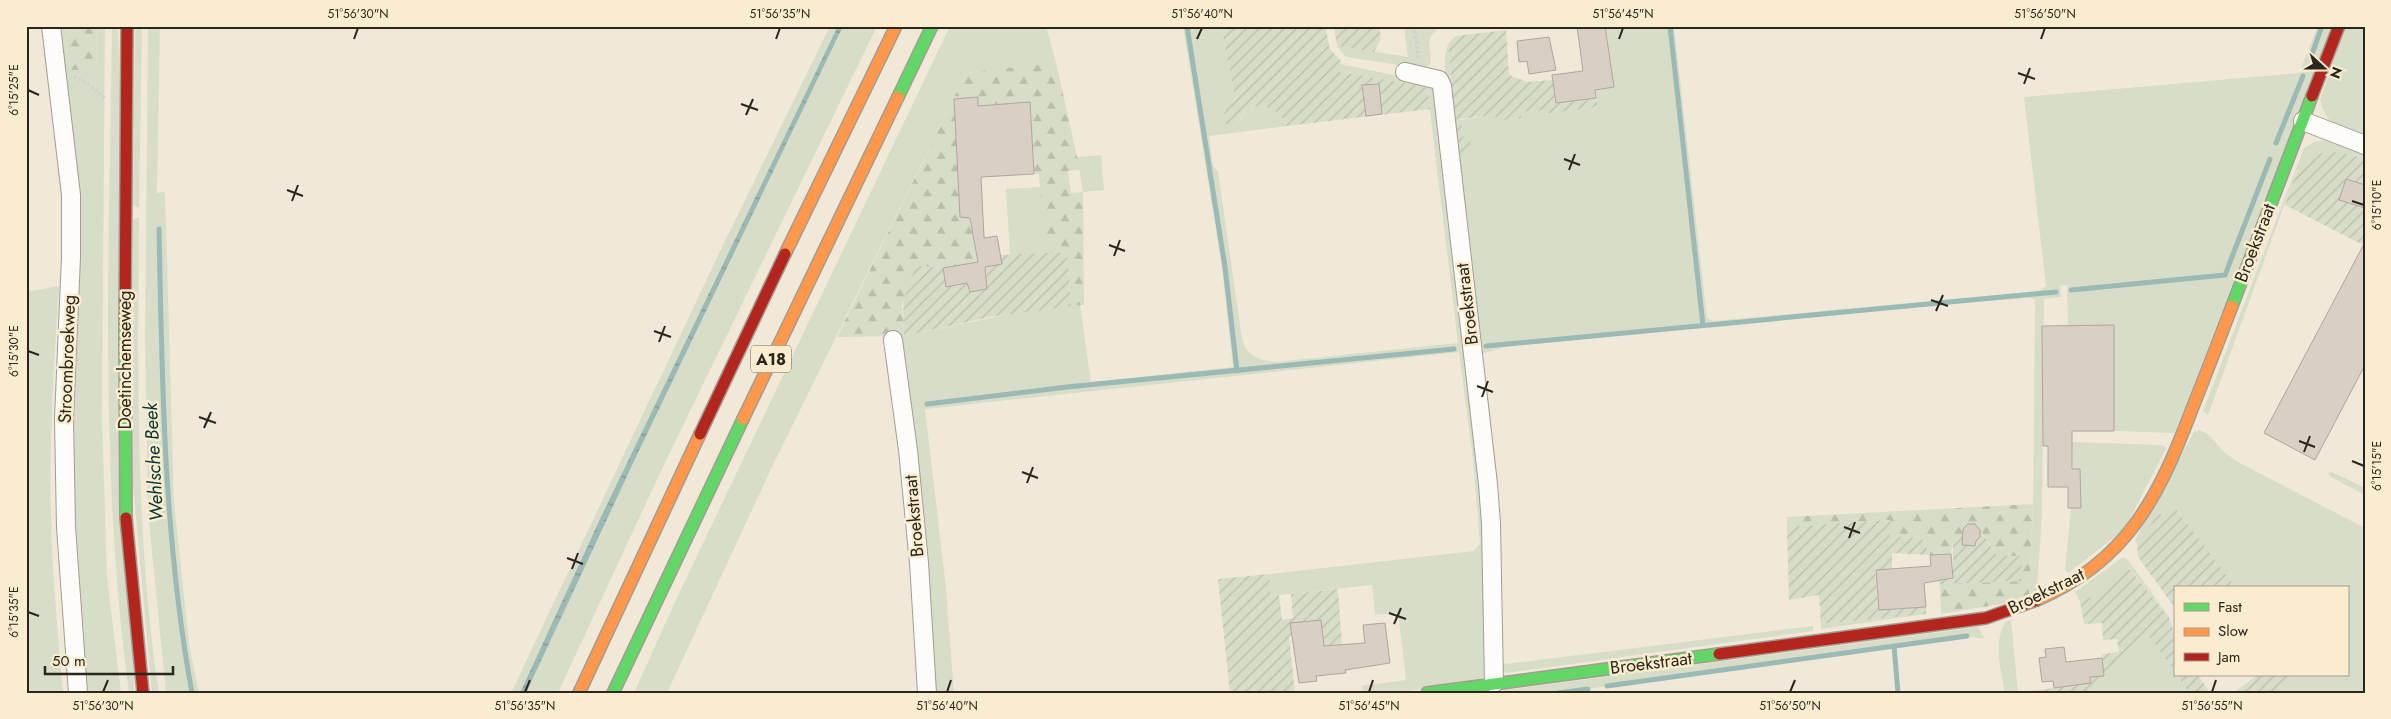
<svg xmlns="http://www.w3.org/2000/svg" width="2391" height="719" font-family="Jost,sans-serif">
	<defs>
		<pattern id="forest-firs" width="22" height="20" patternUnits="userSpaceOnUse" patternTransform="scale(1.25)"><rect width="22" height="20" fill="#d7ddc8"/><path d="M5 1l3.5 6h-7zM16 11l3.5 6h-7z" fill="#b9beab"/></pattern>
		<pattern id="garden-furrows" width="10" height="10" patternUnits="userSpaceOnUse" patternTransform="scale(1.25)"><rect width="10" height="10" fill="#d7ddc8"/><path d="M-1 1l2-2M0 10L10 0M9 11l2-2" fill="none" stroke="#b9beab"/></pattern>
		<pattern id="water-ripples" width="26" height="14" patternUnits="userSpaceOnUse" patternTransform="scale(1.25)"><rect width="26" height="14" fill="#9bb9b5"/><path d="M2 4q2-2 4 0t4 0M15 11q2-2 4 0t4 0" fill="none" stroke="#7f9692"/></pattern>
	</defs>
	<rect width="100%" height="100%" fill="#f0e9d9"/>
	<path fill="#d7ddc8" d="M56 26H64L70 70H97L96 26H105L102 419 107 576 121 693H83L70 508 76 275Z
		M112 26H118L134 693H129C99 472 109 249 112 26Z
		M135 26H142L139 208 133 205Z
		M148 26H160L157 193 165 192 174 501 189 644 199 693H166L148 512 145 340Z
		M830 26H877L660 473 558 693H511L723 245Z
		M950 26H1046L1056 62 966 73 771 469 667 693H634L674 604Z
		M1183 26H1221L1234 93 1232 99 1239 122 1248 107C1268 105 1278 108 1287 126L1209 136 1213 166 1218 171 1242 339C1247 356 1258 360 1275 362L1458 343 1428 95 1422 86 1340 72V64L1423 81 1434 88 1486 504 1487 670 1483 677 1477 681 1394 693H1363L1361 686 1406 680 1398 613 1375 615 1372 585 1271 596 1269 574 1474 551 1480 544 1473 460 1459 352 925 409 946 588 954 693H933L898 337 1025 311 1080 305 1091 382 1233 367 1222 267Z
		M1404 26H1440C1436 30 1432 34 1430 39 1427 49 1436 62 1426 69L1352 58 1345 56 1337 46 1408 57Z
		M1605 26H1674L1707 318 1714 321 2039 291 2046 286 2024 97 2299 73 2318 26H2332L2175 433 2114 431V326H2068L2067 285 2060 286 2061 297 2044 299 2042 515 2037 590 2029 594 2033 509 2035 300 2030 298 1922 306 1710 328 1708 327 1504 347 1484 353 1481 358 1498 514 1501 659 1505 664 1813 626V631L1506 673 1501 669 1445 91V55L1448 44 1456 140 1463 138 1460 120 1495 115 1496 121 1520 118V112L1545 110V114L1597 107 1596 90 1614 87 1612 71 1594 73 1610 67Z
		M2345 26H2365V138C2342 130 2325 125 2320 100Z
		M2325 140 2339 142 2365 150V159L2351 155 2297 170 2208 415 2203 411 2304 148 2314 142Z
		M1101 155 1104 190 1083 192 1077 157Z
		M1041 187 1045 253 1010 255 1006 189Z
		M139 217C138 376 135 535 159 693H152L133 484V220Z
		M59 286C54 362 49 438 51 514 52 574 58 633 63 693H26V292Z
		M2199 430 2208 434 2225 453 2238 462 2365 528V693H2272L2296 675H2347V588H2236L2174 506 2167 515 2158 514 2137 544 2135 540 2194 432Z
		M2072 442 2161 445 2167 447 2124 530 2068 573 2065 569 2071 508 2086 507H2081L2073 487Z
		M2332 472 2365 488V495L2331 477 2328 473Z
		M2123 557 2128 560 2169 617 2128 566 2096 595 2080 602 2075 592Z
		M1926 614 1821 629V624Z
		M2011 620 2018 693H2005C2001 668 1993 645 2005 622Z
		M1978 627 1985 639 1967 636 1558 693H1485Z
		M2148 635 2175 672V675H2177L2189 693H2088Z"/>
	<path fill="url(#forest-firs)" d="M64 26H96L97 70H70Z
		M1056 62 1080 170 1068 171 1071 193 1083 192 1084 305 1071 306 1067 252 1045 253 1039 174H1034L1030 102 978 106 977 97 954 99 960 217 983 218 985 238 974 240 978 263 943 268 918 266 902 305 904 336 837 337 966 73Z
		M2033 504 2029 594 2007 603 1941 614 1940 584 2021 581 1998 556 1980 530 1953 541 1951 554 1930 555 1922 538 1890 537V520L1787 527V517Z"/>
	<path fill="url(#garden-furrows)" d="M1221 26H1325L1330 49 1341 61 1340 72 1422 86 1427 89 1430 109 1287 126C1278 108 1268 105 1248 107L1236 125 1222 123 1221 120 1234 93Z
		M1334 26H1379L1381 39 1374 52 1337 46Z
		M1506 30 1509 75 1527 82 1553 80 1556 102 1596 98 1598 107 1545 114 1544 110 1520 112 1521 118 1496 121 1495 115 1461 119 1463 137H1470L1471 151 1458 153 1448 44 1455 36Z
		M2333 152 2351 155 2365 159V246L2285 205C2296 175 2296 155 2333 152Z
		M1067 252 1071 306 990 317 904 336C902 310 902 288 918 266L943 268 946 287 967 283 987 275 985 267 1002 264 1000 255Z
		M2174 506 2236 588H2175V608L2138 557 2137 544 2158 514 2167 515Z
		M1890 520V537L1922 538 1930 555 1892 553V569L1875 570 1879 610 1926 607V614L1821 624 1819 595 1789 600 1787 527Z
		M1968 524H1975L1998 556H2022L2021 581 1940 584 1938 580 1953 578V541L1962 536 1963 529Z
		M2127 566 2169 617 2175 635V672L2148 635 2088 693H2018L2091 683 2090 677 2104 676 2102 654 2119 652 2117 639 2103 640 2102 623 2084 624 2080 602 2096 595Z
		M1269 574 1271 596 1279 595 1282 620 1293 618 1291 594 1338 589 1342 645 1324 646 1321 620 1306 622 1307 634 1289 636 1295 693H1230L1218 579Z
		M2177 675H2198L2210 693H2189Z
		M2254 675H2296L2272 693H2233L2255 677Z"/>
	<path fill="url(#water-ripples)" d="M838 26H843L635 459 526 693H520L600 519Z"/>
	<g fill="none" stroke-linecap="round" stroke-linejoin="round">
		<path stroke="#9bb9b5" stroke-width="5" d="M1187 26 1225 267 1237 371
			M1670 26 1703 325
			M2312 54 2322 26
			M2276 143 2303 76
			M159 229C162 384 164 540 192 693
			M2071 290 2225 275 2270 159
			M1486 346 2056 292
			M927 404 1067 387 1454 349
			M1894 646 1898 693
			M1607 686 1967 636
			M1558 693 1588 689"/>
	</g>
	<path fill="#d8cfc5" stroke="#afa69c" d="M1577 26H1605L1614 87 1595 90 1596 98 1556 103 1552 75 1583 71Z
		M1549 37 1556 70 1529 74 1527 61 1519 62 1517 41Z
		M1379 84 1382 114 1366 116 1362 85Z
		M978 97V106L1030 102 1034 174 981 177 984 238 997 236 1002 264 985 267 987 289 970 292 967 283 946 287 943 268 978 262 970 218 960 217 954 99Z
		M2346 179 2365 185V208L2339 200Z
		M2365 242V365L2315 460 2264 433Z
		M2114 325V431H2072V469H2080L2081 508H2068V487H2048V446H2043L2042 326Z
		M1968 524H1975L1980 530V537L1976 541 1975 546 1962 545 1963 529Z
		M1951 554 1953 578 1924 583 1926 607 1879 610 1876 570 1931 566 1930 555Z
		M1321 620 1324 646 1365 643 1363 625 1385 623 1390 663 1345 670 1346 673 1316 676 1317 681 1299 683 1290 623Z
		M2064 647 2066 662 2102 658 2104 676 2090 677 2091 683 2054 688 2053 681 2042 682 2039 658 2046 657 2045 649Z"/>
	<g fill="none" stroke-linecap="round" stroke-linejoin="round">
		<defs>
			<path id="street" d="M51 26 71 195V257L64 419 66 527 78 693
				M1405 72 1439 80 1442 86 1488 484 1491 524 1494 683
				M2303 121 2365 145
				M893 340 908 450 919 563 927 693"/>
			<path id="fast" d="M898 97 932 26
				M2232 306 2312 96
				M125 325 126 518
				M613 693 743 419
				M1427 693 1719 654"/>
			<path id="slow" d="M785 254 896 26
				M743 419 898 97
				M2037 600C2128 561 2159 496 2192 409 2206 374 2219 340 2232 306
				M579 693 700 434"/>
			<path id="jam" d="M2312 96 2339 26
				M125 325 127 26
				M700 434 785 254
				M126 518 143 693
				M1719 654 1986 618 2037 600"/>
		</defs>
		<use href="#street" stroke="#a29d90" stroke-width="20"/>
		<use href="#fast" stroke="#a29d90" stroke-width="14"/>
		<use href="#slow" stroke="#a29d90" stroke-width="14"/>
		<use href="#jam" stroke="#a29d90" stroke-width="14"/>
		<path stroke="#d1d0cb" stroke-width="3" stroke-dasharray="2.5 2.5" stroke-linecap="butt" d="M1414 26 1418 58
			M74 77 87 83 106 99"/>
		<use href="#street" stroke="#fdfcf9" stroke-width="18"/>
		<use href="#fast" stroke="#63d668" stroke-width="11"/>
		<use href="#slow" stroke="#ff974d" stroke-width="11"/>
		<use href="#jam" stroke="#b3261e" stroke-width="11"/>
	</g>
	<path fill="none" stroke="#2b261b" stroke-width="2" d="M354 39 358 28M776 39 780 28M1197 39 1202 28M1619 39 1623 28M2041 39 2045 28M2018 73 2035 79M2024 84 2030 68M28 90 39 95M741 104 758 110M746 115 753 99M1564 159 1580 165M1569 170 1575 154M287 190 303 196M292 201 298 185M2352 201 2364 205M1109 245 1125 251M1114 256 1120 240M1931 300 1948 306M1936 311 1943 295M654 331 671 337M659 342 665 326M28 351 39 355M1477 386 1493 392M1482 397 1488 381M199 417 216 423M204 428 211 412M2299 441 2315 447M2304 452 2310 436M2352 461 2364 466M1022 472 1038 478M1027 483 1033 467M1844 527 1860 533M1849 538 1855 522M567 558 583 564M572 569 578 553M28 612 39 616M1389 613 1406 619M1394 624 1401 608M103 692 108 680M525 692 530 680M947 692 951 680M1369 692 1373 680M1790 692 1795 680M2212 692 2216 680"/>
	<g text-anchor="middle" stroke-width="5" stroke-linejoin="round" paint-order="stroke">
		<rect fill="#faedcf" stroke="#696251" stroke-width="1" x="751" y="345.5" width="40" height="27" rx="4"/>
		<g font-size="16" font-weight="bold" fill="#2b261b">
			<text x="771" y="365">A18</text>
		</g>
		<g font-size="18" fill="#2b261b" stroke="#faedcf">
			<text transform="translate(2255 243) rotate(-69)" y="6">Broekstraat</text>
			<text transform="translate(1467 304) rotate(-97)" y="6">Broekstraat</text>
			<text transform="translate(67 359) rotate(-88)" y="6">Stroombroekweg</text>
			<text transform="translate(125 360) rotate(-90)" y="6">Doetinchemseweg</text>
			<text transform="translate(914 516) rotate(-95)" y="6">Broekstraat</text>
			<text transform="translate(2046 591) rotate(-26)" y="6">Broekstraat</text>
			<text transform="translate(1651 663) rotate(-7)" y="6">Broekstraat</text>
		</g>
		<g font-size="19" font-style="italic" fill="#053436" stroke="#faedcf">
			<text transform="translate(153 462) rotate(-93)" y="7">Wehlsche Beek</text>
		</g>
	</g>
	<rect width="2391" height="719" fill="none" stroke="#faedcf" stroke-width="55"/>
	<rect x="2174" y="586" width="175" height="90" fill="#faedcf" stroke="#a79d87"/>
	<rect x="2184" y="603" width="25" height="8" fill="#63d668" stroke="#a79d87"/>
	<text x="2218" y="612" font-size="15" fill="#2b261b">Fast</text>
	<rect x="2184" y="628" width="25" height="8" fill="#ff974d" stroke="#a79d87"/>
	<text x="2218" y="636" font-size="15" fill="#2b261b">Slow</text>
	<rect x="2184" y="653" width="25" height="8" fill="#b3261e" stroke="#a79d87"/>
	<text x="2218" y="662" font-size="15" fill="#2b261b">Jam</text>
	<g transform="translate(2324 68) rotate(111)" stroke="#faedcf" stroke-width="4" paint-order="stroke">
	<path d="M0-4L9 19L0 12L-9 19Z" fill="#2b261b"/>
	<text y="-8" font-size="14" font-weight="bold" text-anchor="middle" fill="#2b261b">N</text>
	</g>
	<path d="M45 666v8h128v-8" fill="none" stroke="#2b261b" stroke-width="2.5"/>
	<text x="52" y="666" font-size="15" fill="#2b261b" stroke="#faedcf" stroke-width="4" paint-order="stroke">50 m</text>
	<rect x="28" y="28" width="2336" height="664" fill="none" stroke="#2b261b" stroke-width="2"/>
	<g font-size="12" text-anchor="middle" fill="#2b261b">
		<text x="358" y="18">51°56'30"N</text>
		<text x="780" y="18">51°56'35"N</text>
		<text x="1202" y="18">51°56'40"N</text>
		<text x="1623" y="18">51°56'45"N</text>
		<text x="2045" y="18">51°56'50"N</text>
		<text transform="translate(14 90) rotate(-90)" y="4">6°15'25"E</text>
		<text transform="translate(2377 205) rotate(-90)" y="4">6°15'10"E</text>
		<text transform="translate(14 351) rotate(-90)" y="4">6°15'30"E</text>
		<text transform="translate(2377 466) rotate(-90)" y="4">6°15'15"E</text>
		<text transform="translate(14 612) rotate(-90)" y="4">6°15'35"E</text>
		<text x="103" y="710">51°56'30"N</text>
		<text x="525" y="710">51°56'35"N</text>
		<text x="947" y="710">51°56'40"N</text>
		<text x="1369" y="710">51°56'45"N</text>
		<text x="1790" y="710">51°56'50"N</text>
		<text x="2212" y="710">51°56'55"N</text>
	</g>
</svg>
